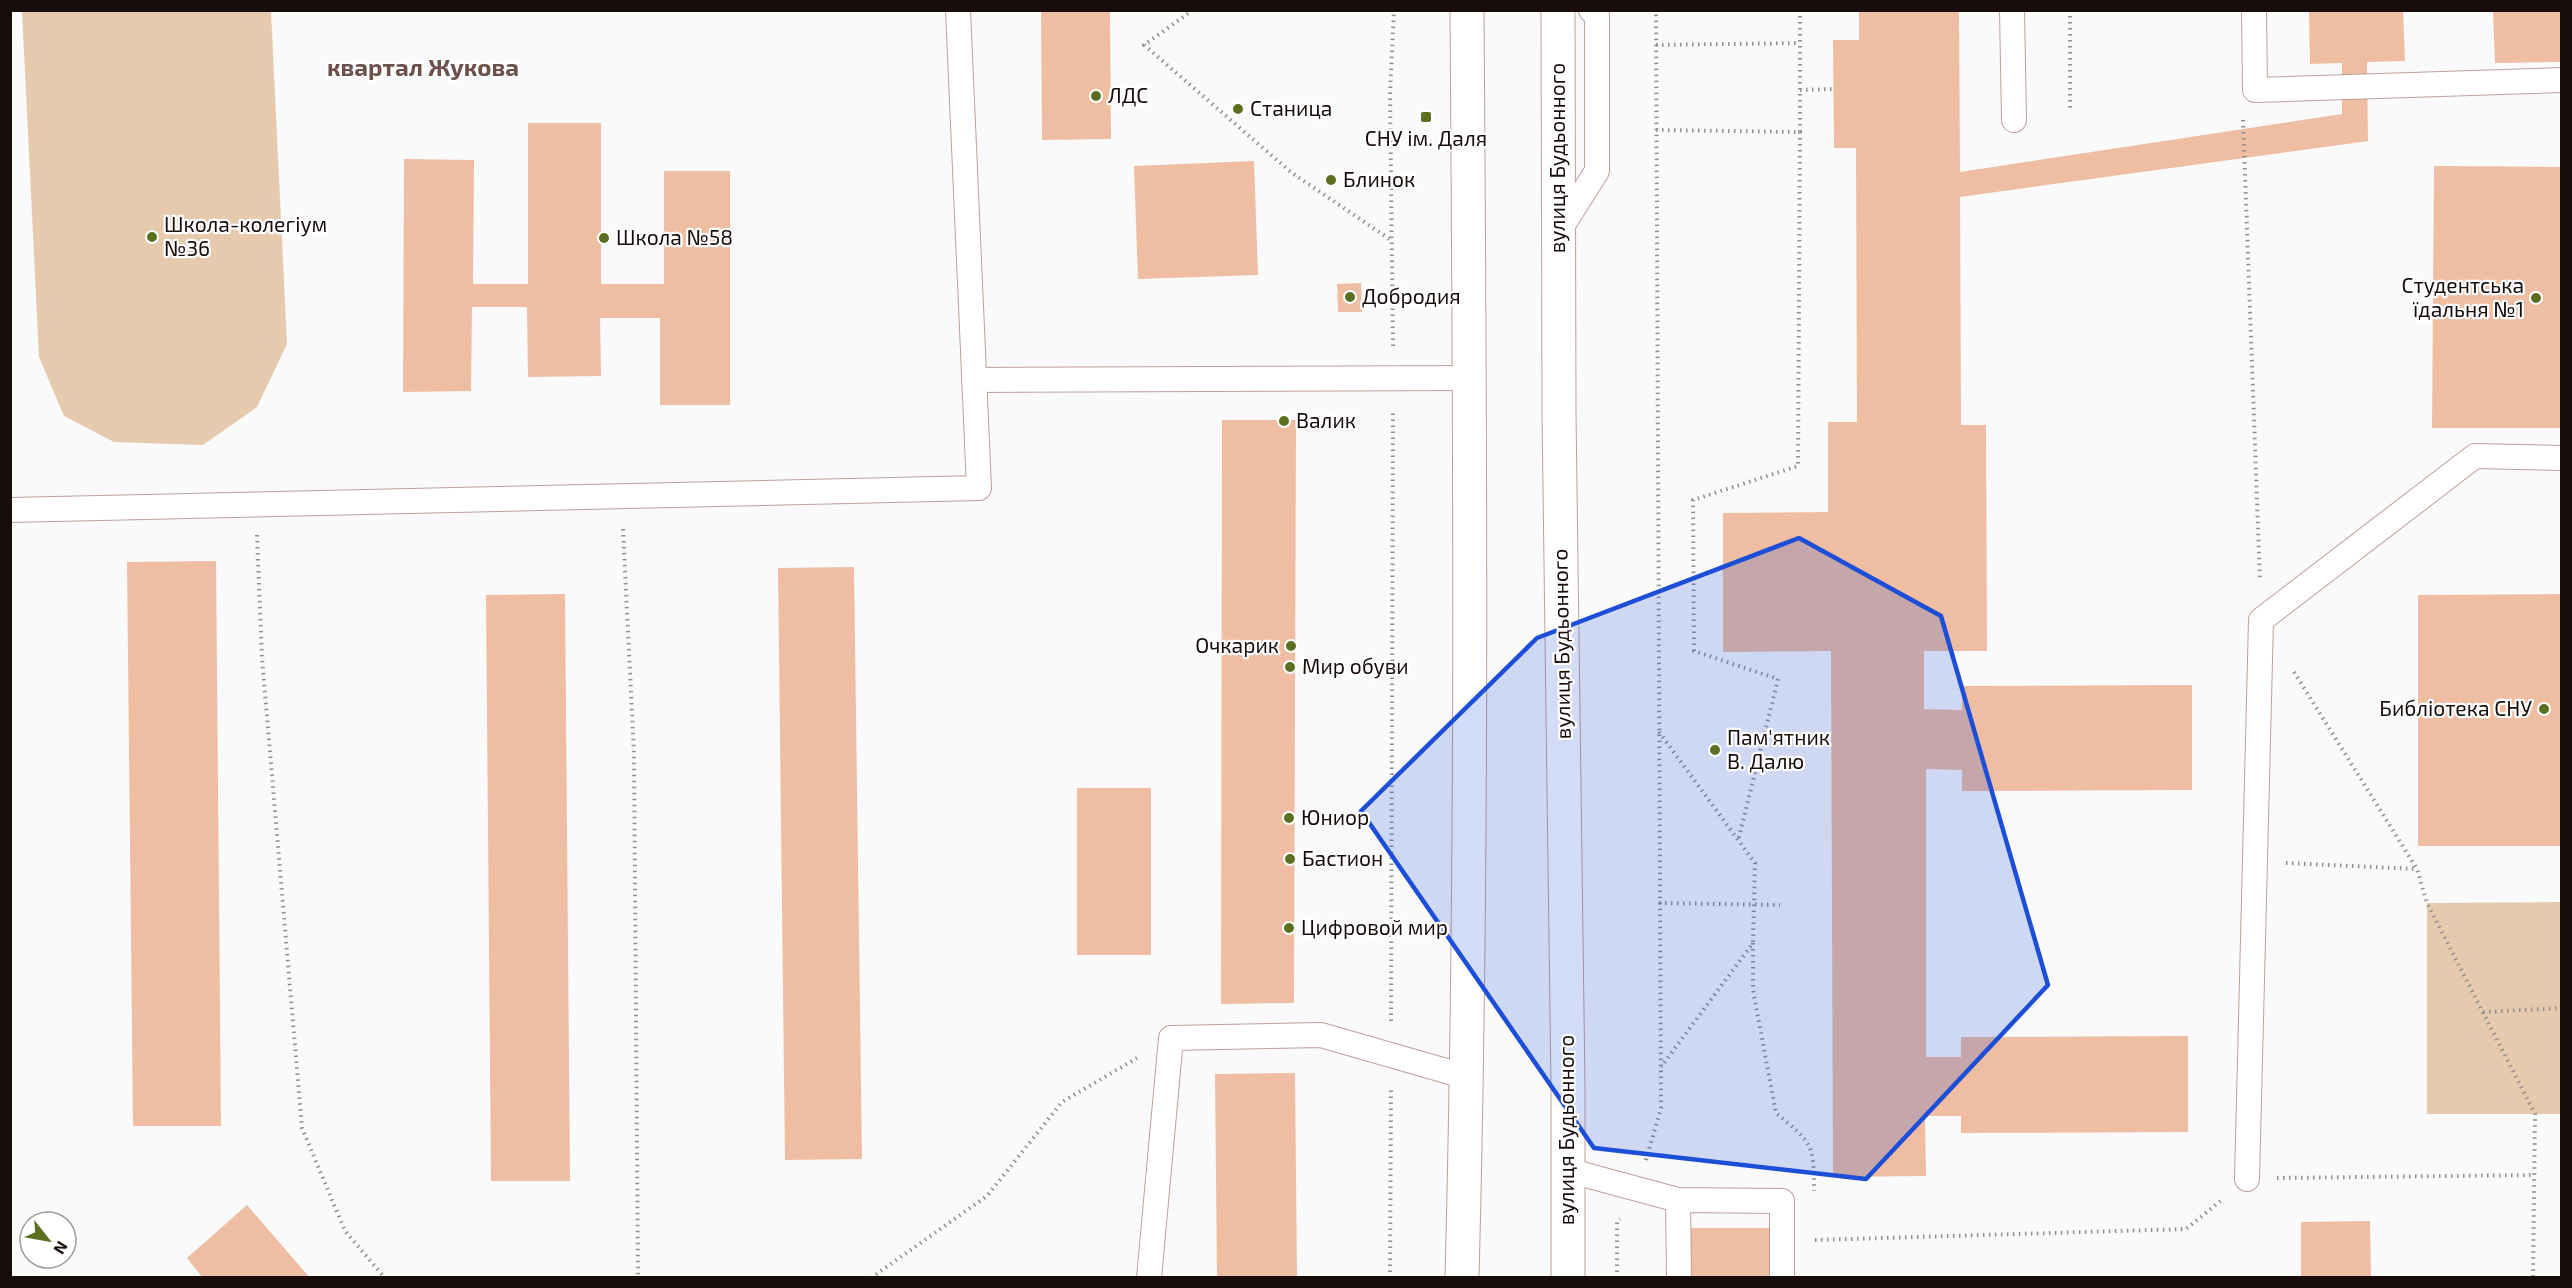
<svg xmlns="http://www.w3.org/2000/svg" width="2572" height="1288" font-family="'Exo 2',sans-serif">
	<rect width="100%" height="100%" fill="#fafafa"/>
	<path fill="#e5caad" d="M22 11H271L287 344 257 407 203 445 114 442 64 416 39 357Z
		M2561 902V1114H2427V903Z"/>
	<path fill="#efbda1" d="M1041 10H1110L1111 139 1042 140Z
		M1859 10H1959L1960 172 2342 114V63L2310 64 2309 10H2403L2405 61 2367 62 2368 141 1960 197 1961 425H1986L1987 651H1924V709L1962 710V686L2192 685V790L1962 791V770L1926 769V1057H1961V1037L2188 1036V1132L1961 1133V1116H1925L1926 1176 1833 1177 1831 651 1723 652V513L1828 512V422H1857L1856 148H1834L1833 40H1859Z
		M2493 10H2562V62L2495 63Z
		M528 123H601V284H664V171H730V405H660V318H600L601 376 528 377 527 307H472L471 391 403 392 404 159 474 160 473 284H528Z
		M1254 161 1258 275 1138 279 1134 166Z
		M2434 166 2562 167V428H2432Z
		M1361 283 1362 312H1338L1337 284Z
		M1222 420H1296L1294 1003 1221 1004Z
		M216 561 221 1126H133L127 562Z
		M854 567 862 1159 785 1160 778 568Z
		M565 594 570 1181H491L486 595Z
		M2562 594V846H2418V595Z
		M1077 788H1151V955H1077Z
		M1295 1073 1297 1278H1217L1215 1074Z
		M247 1205 310 1278H203L187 1258Z
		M2370 1221 2371 1278H2301V1222Z
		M1691 1228H1773V1278H1691Z"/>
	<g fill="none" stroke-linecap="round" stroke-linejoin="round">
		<defs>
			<path id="lane" d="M2012 10 2014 120
				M2254 10 2255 90 2562 80
				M1559 231 1597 171V16L1591 10
				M974 380 1470 378
				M10 510 979 488 958 10
				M1567 1170 1678 1200 1782 1201V1278
				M2247 1179 2261 620 2475 456 2562 458
				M1678 1200 1679 1278
				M1149 1278 1171 1038 1321 1035 1467 1077"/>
			<path id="secondary" d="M1558 10 1559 413 1568 1087V1278
				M1462 1278C1473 855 1470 433 1467 10"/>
		</defs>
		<use href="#lane" stroke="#bfa099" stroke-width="26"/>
		<use href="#secondary" stroke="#bfa099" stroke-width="35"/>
		<path stroke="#948f8e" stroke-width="4" stroke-dasharray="1.5 4.5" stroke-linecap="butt" d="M1193 10 1144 45 1292 173 1391 240
			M1800 10V132
			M2070 10V110
			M1656 45 1800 43
			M1800 90 1833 89
			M2243 120 2260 581
			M1656 130 1800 132 1798 466 1693 500 1694 651 1778 679 1738 841
			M1393 346 1390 94 1394 10
			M623 529 634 754 638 1278
			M257 535 262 658 302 1128 345 1231 385 1278
			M2294 672 2417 869 2427 903 2535 1114 2533 1278
			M1659 732 1755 863 1753 943 1661 1067
			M2286 863 2416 869
			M1659 903 1780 905
			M1753 943V990L1776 1113C1812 1143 1814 1143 1814 1191
			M2483 1012 2562 1008
			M1391 1021 1393 410
			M1646 1160 1661 1108 1656 10
			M2277 1178 2534 1175
			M1815 1240 2186 1229 2223 1199
			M871 1278 987 1196 1062 1102 1137 1058
			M1390 1278 1391 1088
			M1617 1278V1221L1620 1219"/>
		<use href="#lane" stroke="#fff" stroke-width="24"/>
		<use href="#secondary" stroke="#fff" stroke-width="33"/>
	</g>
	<path fill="#1d4ed8" fill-opacity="0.2" stroke="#1d4ed8" stroke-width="4.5" stroke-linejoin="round" d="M1799 538 1941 616 2048 985 1866 1179 1594 1148 1361 811 1537 638Z"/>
	<g fill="#5a7020" stroke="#fff" stroke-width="2">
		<circle cx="1096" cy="96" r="6"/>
		<circle cx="1238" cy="109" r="6"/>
		<rect x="1420" y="111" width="12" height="12" rx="3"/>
		<circle cx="1331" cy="180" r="6"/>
		<circle cx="152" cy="237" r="6"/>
		<circle cx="604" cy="238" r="6"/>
		<circle cx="1350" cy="297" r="6"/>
		<circle cx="2536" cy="298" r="6"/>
		<circle cx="1284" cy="421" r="6"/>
		<circle cx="1291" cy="646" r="6"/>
		<circle cx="1290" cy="667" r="6"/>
		<circle cx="2544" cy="709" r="6"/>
		<circle cx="1715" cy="750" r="6"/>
		<circle cx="1289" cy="818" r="6"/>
		<circle cx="1290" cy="859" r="6"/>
		<circle cx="1289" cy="928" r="6"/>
	</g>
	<g text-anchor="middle" stroke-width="4.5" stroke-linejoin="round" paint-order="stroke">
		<g font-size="21" fill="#180d0b" stroke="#fff" text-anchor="start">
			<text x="1108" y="103">ЛДС</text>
			<text x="1250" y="116">Станица</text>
			<text x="1426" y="146" text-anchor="middle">СНУ ім. Даля</text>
			<text x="1343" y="187">Блинок</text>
			<text x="164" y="232">Школа-колегіум<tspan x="164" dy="24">№36</tspan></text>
			<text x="616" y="245">Школа №58</text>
			<text x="2524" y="293" text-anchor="end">Студентська<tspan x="2524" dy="24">їдальня №1</tspan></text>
			<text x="1362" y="304">Добродия</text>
			<text x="1296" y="428">Валик</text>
			<text x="1279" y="653" text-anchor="end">Очкарик</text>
			<text x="1302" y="674">Мир обуви</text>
			<text x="2532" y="716" text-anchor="end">Библіотека СНУ</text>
			<text x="1727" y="745">Пам'ятник<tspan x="1727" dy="24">В. Далю</tspan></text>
			<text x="1301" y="825">Юниор</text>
			<text x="1302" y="866">Бастион</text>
			<text x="1301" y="935">Цифровой мир</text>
		</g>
		<g font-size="21" fill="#180d0b" stroke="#fff">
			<text transform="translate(1558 158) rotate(-90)" y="7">вулиця Будьонного</text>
			<text transform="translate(1562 644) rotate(-91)" y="7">вулиця Будьонного</text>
			<text transform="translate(1567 1130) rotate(-90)" y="7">вулиця Будьонного</text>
		</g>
		<g font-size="24" font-weight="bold" fill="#6c504a" stroke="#fff">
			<text x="423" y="76">квартал Жукова</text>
		</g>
	</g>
	<rect width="2572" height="1288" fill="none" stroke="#180d0b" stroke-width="24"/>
	<g transform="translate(48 1240) rotate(121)"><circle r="28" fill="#ffffff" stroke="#a39e9d" stroke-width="1.5"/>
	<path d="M0-4.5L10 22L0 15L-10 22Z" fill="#5a7020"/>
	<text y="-9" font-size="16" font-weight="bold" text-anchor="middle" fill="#180d0b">N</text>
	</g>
</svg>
